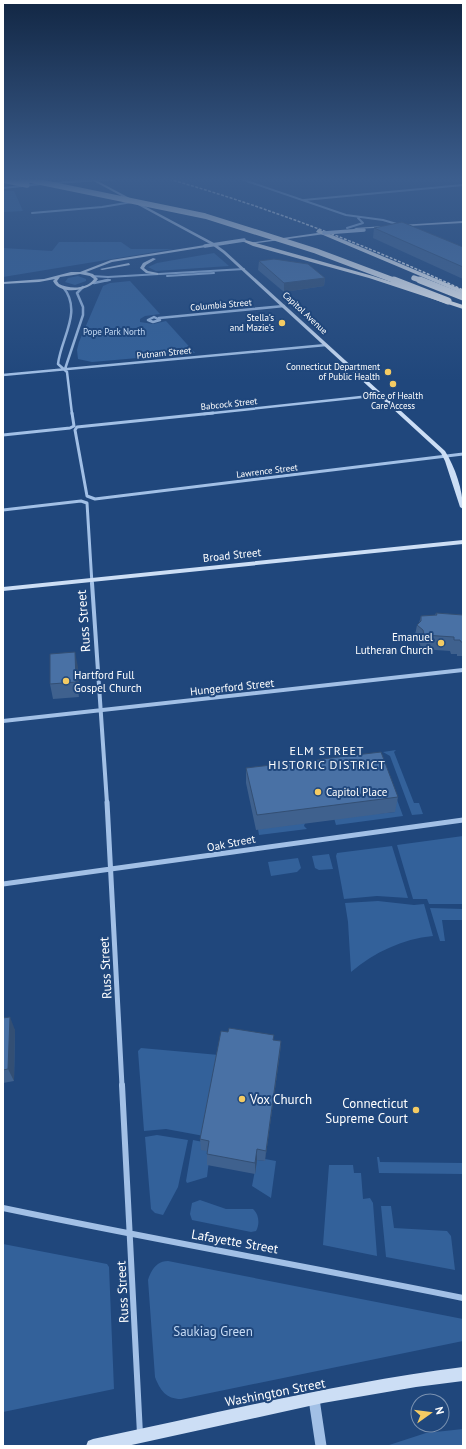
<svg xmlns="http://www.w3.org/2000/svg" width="466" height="1449" font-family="'PT Sans',sans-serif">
	<rect width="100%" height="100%" fill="#20477c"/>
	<path fill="#33619a" d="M3 191H14L23 211 3 212Z
		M59 242H121L131 249H173L3 277V248L52 251Z
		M214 253 229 266 156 271 148 267 157 263Z
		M78 276 86 279V281L75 285 65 282 68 278Z
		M130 281 160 314 145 316 140 319V322L153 324 166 321 195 353 92 362 78 359 77 350 79 342 103 286 110 283Z
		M396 750 394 752 414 803H419L423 814 412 815 390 756 383 752Z
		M388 775 403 816 336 825 334 818 395 812Z
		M305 823 304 826 307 829 259 835 258 829Z
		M463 836V904H429L427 899H413L397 845Z
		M392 846 408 898 377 896 344 899 336 856 337 853Z
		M329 854 333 869 319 870 315 868 312 856Z
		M298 858 301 868 297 872 271 876 268 862Z
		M378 901 414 905 424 904 433 936C402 939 375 952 351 972L348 922 345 903Z
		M430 908 463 909V920H442L445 941H440Z
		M141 1048 219 1055 204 1136 166 1129 144 1131 138 1051Z
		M157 1135 188 1140 178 1187 163 1215 155 1213 151 1209 145 1137Z
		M193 1140 203 1142 210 1152 207 1177 187 1183 186 1181Z
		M377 1157H379L380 1162 463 1163V1174L379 1173Z
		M265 1159 276 1161 271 1198 252 1186 257 1160 265 1161Z
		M329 1165H353L354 1173H361L363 1199 370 1198 373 1203 377 1256 323 1245Z
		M200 1200 226 1209H253C259 1214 260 1224 256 1231L251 1232 192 1220 190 1214 192 1203Z
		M381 1206H391L394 1228 447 1231 451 1236 455 1270 386 1257Z
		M3 1244 107 1264 109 1267 114 1389 3 1412Z
		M168 1261 463 1319V1341L181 1399C166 1399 160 1390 155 1377L148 1280C151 1270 157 1261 168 1261Z
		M463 1429V1446H386L426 1433Z"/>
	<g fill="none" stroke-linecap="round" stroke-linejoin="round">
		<path stroke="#a2c0e6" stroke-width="2" d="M238 178 346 215 383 220 400 225
			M53 183 132 178
			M3 188 42 184
			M304 200 463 185
			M32 213 102 207 132 202
			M347 228 363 223 358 218
			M92 276 108 277 244 269
			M167 276 214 273
			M103 281 110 280"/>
		<path stroke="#a2c0e6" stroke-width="2.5" d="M94 283 108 280
			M63 287C83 311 61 338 58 364L67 372 72 414
			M154 317 160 320 153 322 148 320Z
			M159 318 284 306
			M65 369 83 315V307L77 293 83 287
			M3 375 326 345
			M204 414 380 395"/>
		<path stroke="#a2c0e6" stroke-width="3" d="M213 413 77 427 75 430 87 496 95 499 463 454
			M3 435 70 428 74 426 72 413
			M3 510 81 501 87 503 92 584"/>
		<path stroke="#a2c0e6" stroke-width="4" d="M92 583 107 803
			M3 721 463 670"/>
		<path stroke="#a2c0e6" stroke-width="5" d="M107 802 122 1086
			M3 884C157 864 309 840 463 820"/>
		<path stroke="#a2c0e6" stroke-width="6" d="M122 1085 140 1434
			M3 1208C156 1240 310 1267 463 1298"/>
		<path stroke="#a2c0e6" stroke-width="11" d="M314 1399 321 1446"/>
		<path fill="#ccdef5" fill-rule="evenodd" d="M88 178H92L214 243 225 251 445 451C455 467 463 490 463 509L460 507 445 461 441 453 223 253 212 245Z
			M463 221V223L356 229 354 228Z
			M324 232 325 234 250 244 248 243Z
			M205 245 206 247 112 262 86 272 93 274 98 279C90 291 60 296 53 281L55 279 39 282 3 284V282L44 279 71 272H80L111 260ZM80 274 90 276 94 279C86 290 69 289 59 284L57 281 60 277Z
			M153 258 156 259 146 265 144 268 148 271 158 273V275L146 273 140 268 143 263Z
			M129 263 130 265 102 270 100 269Z
			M463 540V544L3 591V587Z
			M463 1367V1381L416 1387 323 1403 127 1446H86L88 1441 93 1439C216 1413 338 1383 463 1367Z"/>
		<path fill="#fff" fill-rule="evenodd" d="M318 229 463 290V294L316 232Z
			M242 239 373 276 463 305V309L369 278 253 246 242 241Z"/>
		<path stroke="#fff" stroke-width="1.5" stroke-dasharray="3 1.5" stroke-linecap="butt" d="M165 178C268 207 366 245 463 290"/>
		<path stroke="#ccdef5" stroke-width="3.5" d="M324 233 364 230
			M205 246 244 240"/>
		<path stroke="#fff" stroke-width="5.5" d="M20 178 205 216 316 251 396 281
			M3 180 27 185
			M414 278 423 281"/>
		<path stroke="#fff" stroke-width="7" d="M394 280 448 301
			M420 280 463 297"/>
	</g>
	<path fill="#3f618e" d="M374 228 463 247V279L373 238Z
		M259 261 325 278 324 286 284 292 258 270Z
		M436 613 463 615V656H457V654H451L450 651 421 649 420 644 414 640 417 625 419 623 421 616 435 615Z
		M78 667 79 697 53 699 50 684Z
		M246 768 398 797 395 812 256 830 246 783Z
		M3 1018 15 1030 14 1081 3 1083Z
		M273 1040 281 1041 280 1053 265 1161 257 1160 255 1174 207 1165V1151L201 1150 200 1139Z"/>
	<path fill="#334f74" d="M325 278 324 286 284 292V283Z
		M75 652 78 667 79 697 76 682Z
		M10 1017 15 1030 14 1081 8 1069Z
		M281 1041 280 1053 265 1161 266 1151Z
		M257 1149V1160L255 1174V1163Z"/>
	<path fill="#4971a5" stroke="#334f74" d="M402 222 463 247V267L374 228Z
		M274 259 308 264 325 278 284 283 259 261Z
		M436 613 463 615V642H461L460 640H454V637L424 635 423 630 417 625 421 621V616L437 615Z
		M75 652 76 682 50 684V654Z
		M381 752 398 797 257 815 246 768Z
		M10 1017 8 1069 3 1070V1018Z
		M229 1028 274 1035 273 1040 281 1041 266 1151 257 1149 255 1163 207 1154 209 1141 200 1139 221 1031 228 1032Z"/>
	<linearGradient id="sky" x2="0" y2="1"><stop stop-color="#122744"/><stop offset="0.47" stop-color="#3c5e8e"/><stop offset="1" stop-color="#3c5e8e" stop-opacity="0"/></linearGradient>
	<rect width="466" height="381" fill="url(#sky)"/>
	<g fill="#f4cb63" stroke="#20477c" stroke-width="1.5">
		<circle cx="282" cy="323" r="4"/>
		<circle cx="388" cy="372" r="4"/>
		<circle cx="393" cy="384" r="4"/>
		<circle cx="441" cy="643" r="4"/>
		<circle cx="66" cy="681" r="4"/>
		<circle cx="318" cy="792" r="4"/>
		<circle cx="242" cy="1099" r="4"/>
		<circle cx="416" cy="1110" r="4"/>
	</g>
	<g text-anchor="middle" stroke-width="4" stroke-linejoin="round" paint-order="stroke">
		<g font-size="9" fill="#fff" stroke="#20477c">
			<text transform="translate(221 305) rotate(-5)" y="3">Columbia Street</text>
			<text transform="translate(305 313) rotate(43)" y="3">Capitol Avenue</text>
			<text transform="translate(164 353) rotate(-6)" y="3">Putnam Street</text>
			<text transform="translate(229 404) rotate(-6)" y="3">Babcock Street</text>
			<text transform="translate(267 471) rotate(-7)" y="3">Lawrence Street</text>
		</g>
		<g font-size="9" fill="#fff" stroke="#20477c" text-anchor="end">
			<text x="274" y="321">Stella's<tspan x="274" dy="10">and Mazie's</tspan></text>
			<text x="380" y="370">Connecticut Department<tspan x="380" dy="10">of Public Health</tspan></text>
			<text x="393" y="399" text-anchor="middle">Office of Health<tspan x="393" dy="10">Care Access</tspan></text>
		</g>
		<g font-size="9" fill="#c6dbf5" stroke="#20477c">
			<text x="114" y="335">Pope Park North</text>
		</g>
		<g font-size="11" fill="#fff" stroke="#20477c">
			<text transform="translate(232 555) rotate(-6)" y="4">Broad Street</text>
			<text transform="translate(232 687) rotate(-6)" y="4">Hungerford Street</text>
			<text transform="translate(231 843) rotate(-11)" y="4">Oak Street</text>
		</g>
		<g font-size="11" fill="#fff" stroke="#20477c" text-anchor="start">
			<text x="433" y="641" text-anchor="end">Emanuel<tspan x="433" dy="13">Lutheran Church</tspan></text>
			<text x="74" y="679">Hartford Full<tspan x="74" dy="13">Gospel Church</tspan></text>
			<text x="326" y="796">Capitol Place</text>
		</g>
		<g font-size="12" letter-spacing="1" fill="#fff" stroke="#20477c">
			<text x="327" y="755">ELM STREET<tspan x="327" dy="14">HISTORIC DISTRICT</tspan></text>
		</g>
		<g font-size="13" fill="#fff" stroke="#20477c">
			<text transform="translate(83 621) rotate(-94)" y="5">Russ Street</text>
			<text transform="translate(105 968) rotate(-93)" y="5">Russ Street</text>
			<text transform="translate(235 1241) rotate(10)" y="5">Lafayette Street</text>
			<text transform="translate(122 1292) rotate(-93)" y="5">Russ Street</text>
			<text transform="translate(275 1392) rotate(-11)" y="5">Washington Street</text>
		</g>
		<g font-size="13" fill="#fff" stroke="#20477c" text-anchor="start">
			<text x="250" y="1104">Vox Church</text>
			<text x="408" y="1108" text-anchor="end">Connecticut<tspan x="408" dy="15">Supreme Court</tspan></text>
		</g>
		<g font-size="13" fill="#c6dbf5" stroke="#20477c">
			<text x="213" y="1336">Saukiag Green</text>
		</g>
	</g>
	<rect width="466" height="1449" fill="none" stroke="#ffffff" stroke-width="8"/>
	<g transform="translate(430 1413) rotate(76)"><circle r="19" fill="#20477c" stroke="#7991b0"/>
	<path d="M0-3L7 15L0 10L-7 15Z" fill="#f4cb63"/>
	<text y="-6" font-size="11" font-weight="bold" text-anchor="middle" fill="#ffffff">N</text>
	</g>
</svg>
